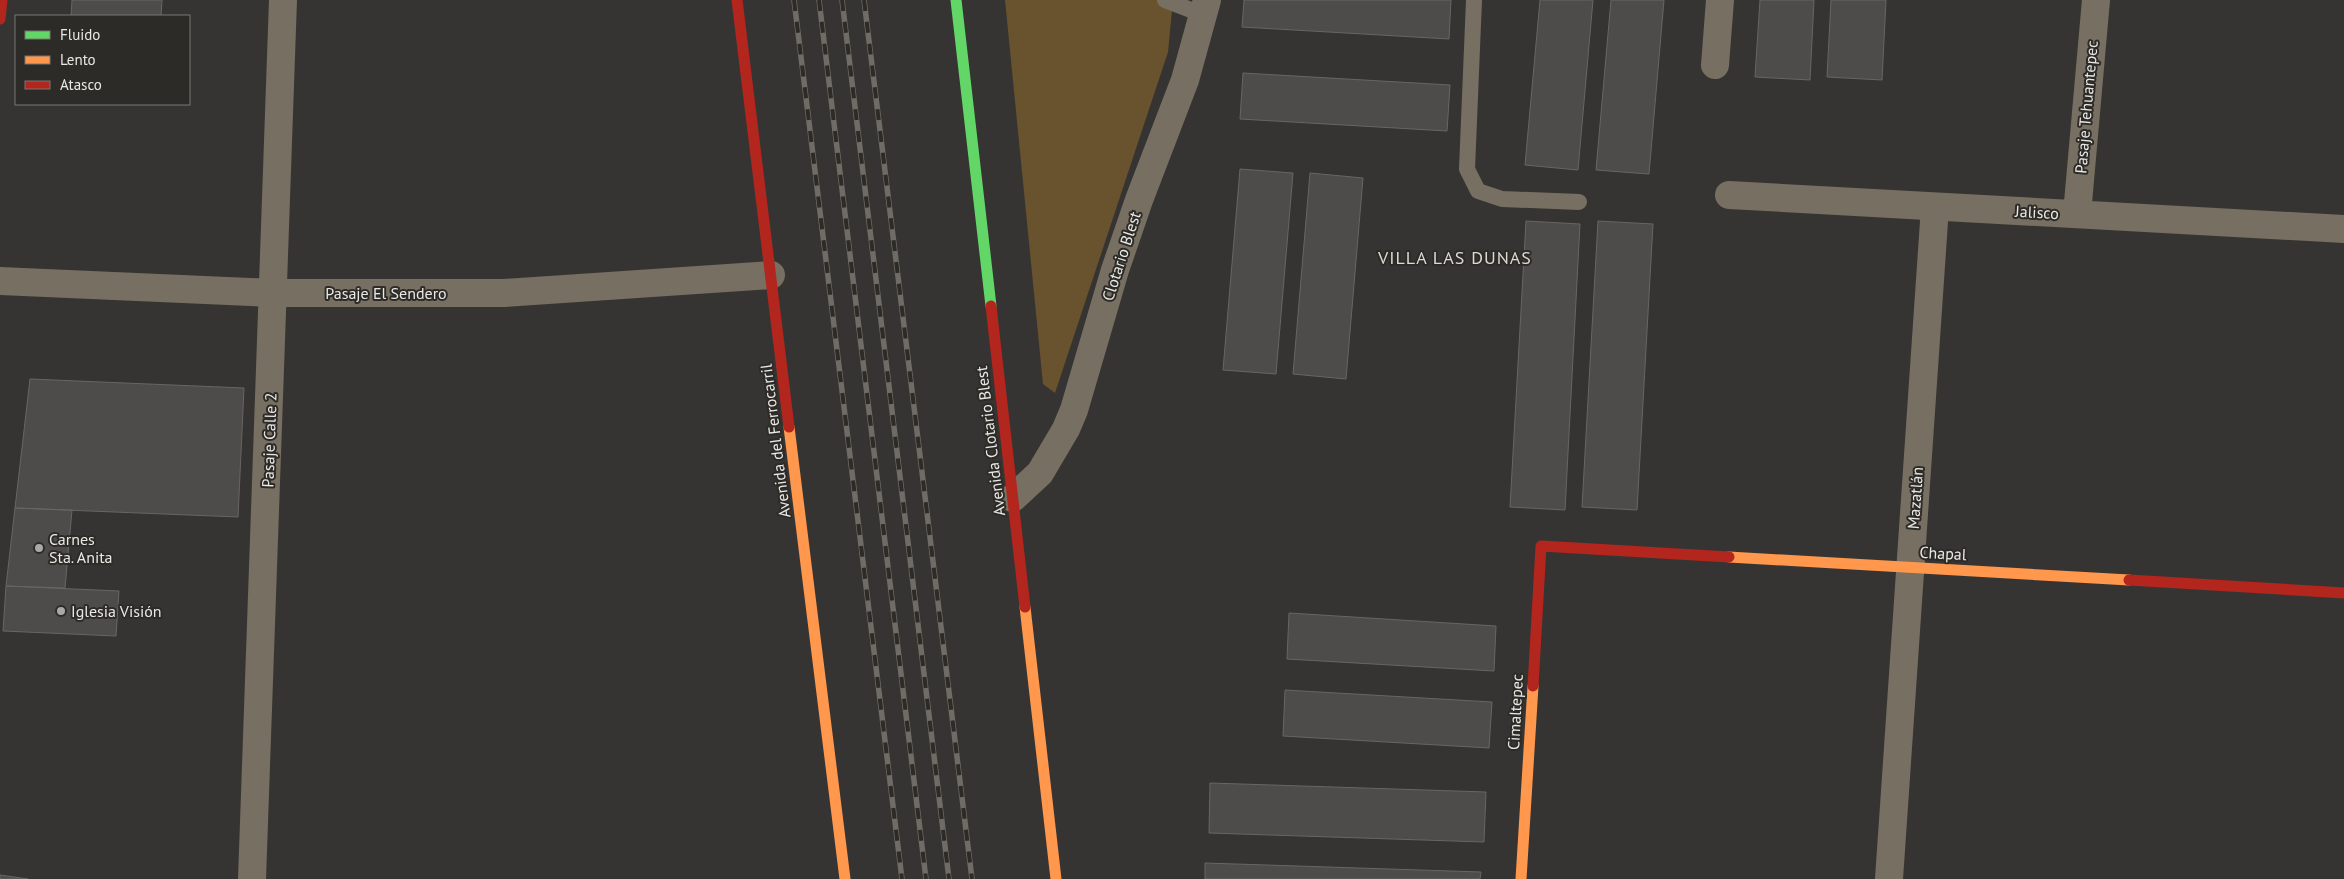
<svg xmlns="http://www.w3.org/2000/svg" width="2344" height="879" font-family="'PT Sans',sans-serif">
	<rect width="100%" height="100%" fill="#363432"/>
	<path fill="#68532e" d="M1005 0H1173L1168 52 1055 393 1043 384Z"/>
	<path fill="#4e4c4a" stroke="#686664" d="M72 0H162L161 16H71Z
		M1244 0H1451L1449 39 1242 27Z
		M1540 0H1593L1578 170 1525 165Z
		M1611 0H1664L1649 174 1596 170Z
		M1760 0H1814L1810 80 1755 77Z
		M1831 0H1886L1882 80 1827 77Z
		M1243 73 1450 85 1447 131 1240 119Z
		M1240 169 1293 173 1276 374 1223 370Z
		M1310 173 1363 178 1346 379 1293 374Z
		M1526 221 1580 224 1565 510 1510 507Z
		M1598 221 1653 224 1637 510 1582 507Z
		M30 379 244 388 238 517 15 508Z
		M15 508 72 510 65 588 6 586Z
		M6 586 119 591 116 636 3 631Z
		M1289 613 1496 626 1494 671 1287 659Z
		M1285 690 1492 702 1489 748 1283 736Z
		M1210 783 1486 792 1484 842 1209 833Z
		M1205 863 1481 872 1480 879H1205Z
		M0 875 28 879H0Z"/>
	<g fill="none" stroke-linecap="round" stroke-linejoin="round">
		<path stroke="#776f61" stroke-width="16" d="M1165 0 1204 15
			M1474 0 1467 169 1478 191 1502 199 1579 202"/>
		<path stroke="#776f61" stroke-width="28" d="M1715 65 1720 0
			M1729 195 2344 229
			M2077 214 2096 0
			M0 281 274 293H504L771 275
			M1013 498 1040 473 1066 429 1074 410 1115 270 1139 200 1185 80 1207 0
			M252 879 283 0
			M1889 879 1935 207"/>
		<path stroke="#63d668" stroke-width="11" d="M956 0 991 306"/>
		<path stroke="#ff974d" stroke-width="11" d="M789 427 845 879
			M1729 557 2129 580
			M1025 607 1056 879
			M1521 879 1533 686"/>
		<path stroke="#b3261e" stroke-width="11" d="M737 0 789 427
			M0 19 2 0
			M991 306 1025 607
			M2129 580 2344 593
			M1533 686 1541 546 1729 557"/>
		<defs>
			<path id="rail" d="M794 0 902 879
				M819 0 926 879
				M842 0 949 879
				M864 0 972 879"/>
		</defs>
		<use href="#rail" stroke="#6f6b65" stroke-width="5.5"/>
		<use href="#rail" stroke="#2d2b27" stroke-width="4" stroke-dasharray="11" stroke-linecap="butt"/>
	</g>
	<g fill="#aba9a6" stroke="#2d2b27" stroke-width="2">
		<circle cx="39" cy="548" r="5"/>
		<circle cx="61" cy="611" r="5"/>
	</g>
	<g text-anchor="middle" stroke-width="4" stroke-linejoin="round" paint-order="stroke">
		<g font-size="16" fill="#eae8e5" stroke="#2d2b27">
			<text transform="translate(2086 107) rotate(-85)" y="6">Pasaje Tehuantepec</text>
			<text transform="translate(2037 212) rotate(3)" y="6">Jalisco</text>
			<text transform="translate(1121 256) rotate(-72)" y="6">Clotario Blest</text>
			<text x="386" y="299">Pasaje El Sendero</text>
			<text transform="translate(269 440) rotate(-88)" y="6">Pasaje Calle 2</text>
			<text transform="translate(775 441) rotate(-97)" y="6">Avenida del Ferrocarril</text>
			<text transform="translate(990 441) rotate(-97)" y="6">Avenida Clotario Blest</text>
			<text transform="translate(1915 498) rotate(-86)" y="6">Mazatlán</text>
			<text transform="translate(1943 553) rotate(3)" y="6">Chapal</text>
			<text transform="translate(1515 712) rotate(-87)" y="6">Cimaltepec</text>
		</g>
		<g font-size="16" fill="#eae8e5" stroke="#2d2b27" text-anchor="start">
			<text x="49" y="545">Carnes<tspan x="49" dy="18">Sta. Anita</tspan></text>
			<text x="71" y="617">Iglesia Visión</text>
		</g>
		<g font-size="18" letter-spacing="1" fill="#dddad5" stroke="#2d2b27">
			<text x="1455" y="264">VILLA LAS DUNAS</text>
		</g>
	</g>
	<rect x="15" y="15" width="175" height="90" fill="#2d2b27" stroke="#797773"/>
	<rect x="25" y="31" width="25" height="8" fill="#63d668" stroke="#797773"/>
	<text x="60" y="40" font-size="15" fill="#eae8e5">Fluido</text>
	<rect x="25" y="56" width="25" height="8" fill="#ff974d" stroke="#797773"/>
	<text x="60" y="65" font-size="15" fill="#eae8e5">Lento</text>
	<rect x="25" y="81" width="25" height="8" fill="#b3261e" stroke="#797773"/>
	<text x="60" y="90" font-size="15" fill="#eae8e5">Atasco</text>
</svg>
